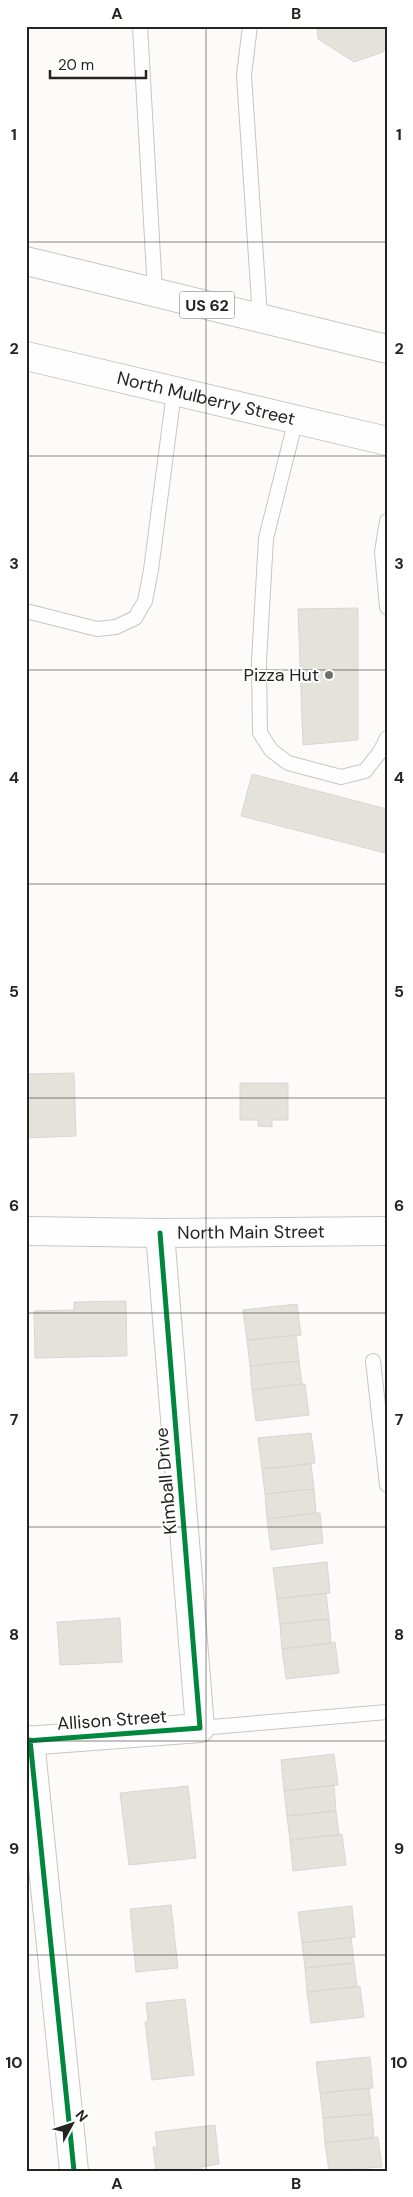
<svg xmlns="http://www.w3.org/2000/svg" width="413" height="2197" font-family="'DM Sans',sans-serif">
	<rect width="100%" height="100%" fill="#fcfbf9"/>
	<path fill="#e3e3db" stroke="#d7d7d5" d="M317 26H387V45L383 52 354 62 318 39Z
		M358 608V740L303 745 298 609Z
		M252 774 387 809V845L385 853 241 816Z
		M74 1073 76 1136 26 1138V1074Z
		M240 1083H288V1120H272V1127L258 1126V1120H240Z
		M126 1301 127 1356 35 1358 34 1311 74 1310V1302Z
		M297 1304 301 1335 247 1340 243 1310Z
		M296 1335 299 1361 250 1366 247 1340Z
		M299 1361 302 1384 252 1390 250 1366Z
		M302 1384H305L309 1415 256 1421 252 1390Z
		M311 1433 315 1463 262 1469 258 1438Z
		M311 1464 314 1489 265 1494 262 1469Z
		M314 1489 316 1513 267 1519 265 1494Z
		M316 1513H320L323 1543 271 1550 267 1519Z
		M327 1562 330 1593 277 1599 273 1568Z
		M326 1593 329 1619 280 1624 277 1599Z
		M120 1618 122 1662 60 1665 57 1622Z
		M329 1619 331 1643 282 1649 280 1624Z
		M335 1642 339 1673 286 1679 282 1649Z
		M334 1754 338 1785 284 1791 281 1760Z
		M334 1785 336 1811 287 1816 284 1791Z
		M188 1786 196 1858 129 1865 120 1793Z
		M336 1811 339 1835 290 1840 287 1816Z
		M342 1834 346 1865 293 1871 290 1840Z
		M171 1905 178 1968 136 1972 130 1909Z
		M352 1906 355 1937 302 1943 298 1912Z
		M351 1937 354 1963 305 1968 302 1943Z
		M354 1963 357 1987 307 1992 305 1968Z
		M360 1986 364 2017 311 2023 307 1992Z
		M185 1999 194 2075 152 2080 145 2022 148 2021 146 2003Z
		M370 2057 373 2088 320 2093 316 2062Z
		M369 2088 372 2114 323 2118 320 2093Z
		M372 2114 374 2138 325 2143 323 2118Z
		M215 2125 219 2164 201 2167V2171H156L153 2147H157L155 2132Z
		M378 2137 382 2167 329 2171 325 2143Z"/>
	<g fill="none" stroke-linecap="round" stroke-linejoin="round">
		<defs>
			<path id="service" d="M140 26 155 292
				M250 26 244 75 260 318
				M296 419 266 538 259 661 260 733 271 750 288 763 341 777 365 771 380 752 387 738
				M387 521 382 552 387 607
				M26 611 97 629 116 627 135 618 145 601 151 570 174 392
				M373 1361 387 1485
				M200 1728 387 1712"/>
			<path id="minor" d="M30 1740 74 2171
				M26 1741 200 1728 160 1233"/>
			<g id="tertiary">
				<path id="s1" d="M26 1231 160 1233 387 1231"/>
			</g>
			<g id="primary">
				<path d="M26 261 387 349"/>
				<path id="s2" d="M26 356 387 441"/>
			</g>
		</defs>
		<use href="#service" stroke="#c7c6c4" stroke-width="16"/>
		<use href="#minor" stroke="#c7c6c4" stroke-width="30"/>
		<use href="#tertiary" stroke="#c7c6c4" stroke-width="30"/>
		<use href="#primary" stroke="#c7c6c4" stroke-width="30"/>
		<use href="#service" stroke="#fffefe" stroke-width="14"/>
		<use href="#minor" stroke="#fffefe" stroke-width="28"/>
		<use href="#tertiary" stroke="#fffefe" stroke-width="28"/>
		<use href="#primary" stroke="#fffefe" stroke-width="28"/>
		<defs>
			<path id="cycleway" d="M30 1740 74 2171
				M26 1741 200 1728 160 1233"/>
		</defs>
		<use href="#cycleway" stroke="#fff" stroke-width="8"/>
		<use href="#cycleway" stroke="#00873e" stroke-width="5"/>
	</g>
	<path fill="none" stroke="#242423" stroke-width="1" stroke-opacity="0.55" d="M206 26V2171M26 242H387M26 456H387M26 670H387M26 884H387M26 1098H387M26 1313H387M26 1527H387M26 1741H387M26 1955H387"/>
	<circle fill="#706f6e" stroke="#fff" stroke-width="2" cx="329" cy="675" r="5"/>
	<g text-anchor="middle" stroke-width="4" stroke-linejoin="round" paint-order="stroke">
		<rect fill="#fff" stroke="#666665" stroke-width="1" x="179.5" y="291.5" width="55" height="27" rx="4"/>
		<g font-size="16" font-weight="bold" fill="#242423">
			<text x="207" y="311">US 62</text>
		</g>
		<g font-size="18" fill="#242423" stroke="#fff">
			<text dy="6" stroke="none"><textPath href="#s2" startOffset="185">North Mulberry Street</textPath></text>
			<text dy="6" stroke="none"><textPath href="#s1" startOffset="225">North Main Street</textPath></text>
			<text transform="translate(166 1481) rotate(-95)" y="6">Kimball Drive</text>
			<text transform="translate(112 1720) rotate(-4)" y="6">Allison Street</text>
		</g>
		<g font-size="18" fill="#242423" stroke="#fff" text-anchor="end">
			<text x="319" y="681">Pizza Hut</text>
		</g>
	</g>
	<rect width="413" height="2197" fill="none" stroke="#ffffff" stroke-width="55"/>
	<g transform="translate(72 2124) rotate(50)" stroke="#ffffff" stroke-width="4" paint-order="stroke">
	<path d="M0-4L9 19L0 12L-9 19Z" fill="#242423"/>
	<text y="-8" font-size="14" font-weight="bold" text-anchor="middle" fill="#242423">N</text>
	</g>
	<path d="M50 70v8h96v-8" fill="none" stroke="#242423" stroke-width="2.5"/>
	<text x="58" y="70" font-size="15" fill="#242423" stroke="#ffffff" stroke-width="4" paint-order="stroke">20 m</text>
	<rect x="28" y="28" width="358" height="2142" fill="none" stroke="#242423" stroke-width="2"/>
	<g font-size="16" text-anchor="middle" font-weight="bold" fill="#242423">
		<text x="117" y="19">A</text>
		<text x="296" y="19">B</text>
		<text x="14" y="140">1</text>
		<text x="399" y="140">1</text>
		<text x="14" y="354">2</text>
		<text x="399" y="354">2</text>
		<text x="14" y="569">3</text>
		<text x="399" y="569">3</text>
		<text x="14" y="783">4</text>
		<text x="399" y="783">4</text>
		<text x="14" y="997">5</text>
		<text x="399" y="997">5</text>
		<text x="14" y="1211">6</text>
		<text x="399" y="1211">6</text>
		<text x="14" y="1425">7</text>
		<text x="399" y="1425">7</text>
		<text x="14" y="1640">8</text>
		<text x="399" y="1640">8</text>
		<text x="14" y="1854">9</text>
		<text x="399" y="1854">9</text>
		<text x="14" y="2068">10</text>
		<text x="399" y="2068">10</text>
		<text x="117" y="2189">A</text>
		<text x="296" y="2189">B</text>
	</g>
</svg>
